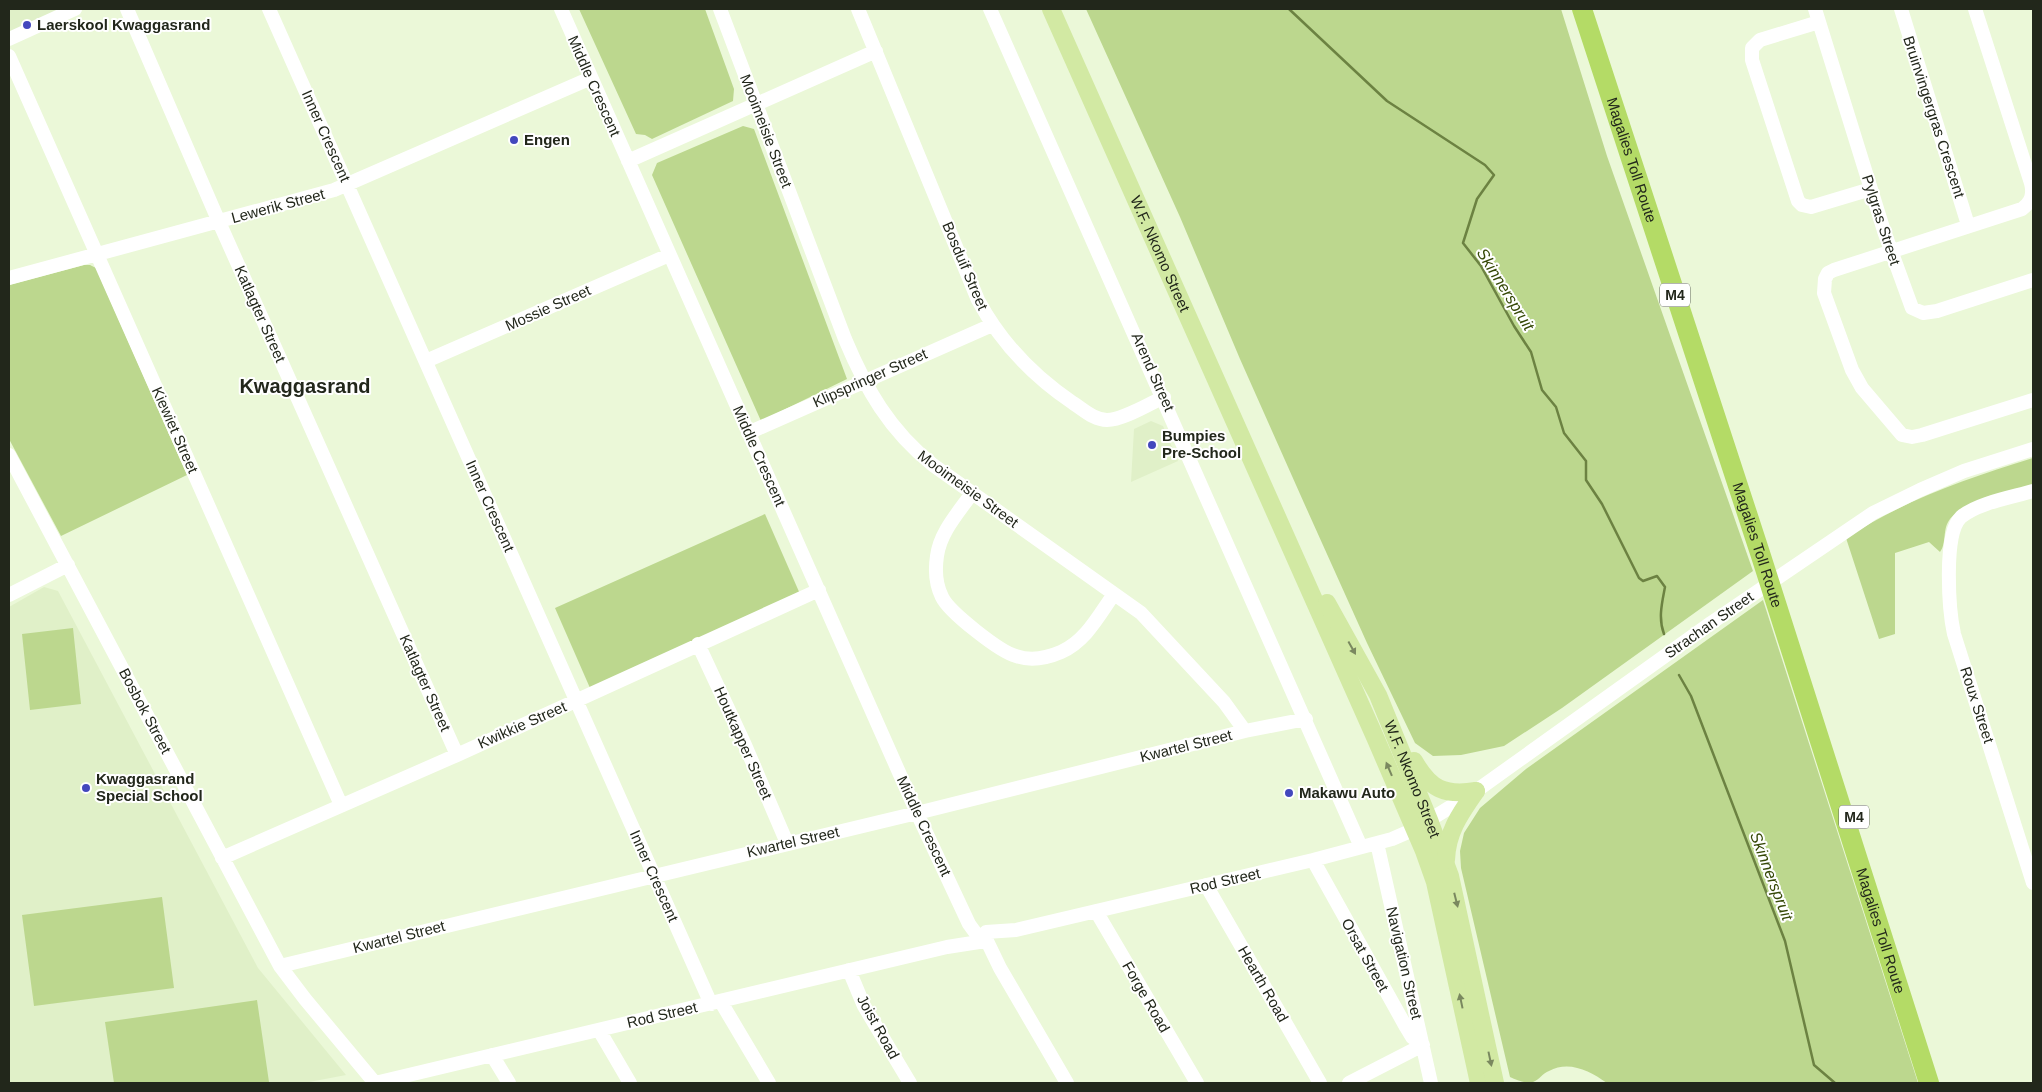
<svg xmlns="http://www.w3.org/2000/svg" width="2042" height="1092" font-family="Arial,sans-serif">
	<rect width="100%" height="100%" fill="#ebf8d8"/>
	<path fill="#e0f0c8" d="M9 9H80L9 41Z
		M1151 421 1163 426 1178 461 1131 482 1134 429Z
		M44 587 58 591 258 968 346 1075 304 1083H9V607Z"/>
	<path fill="#bcd78e" d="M579 9H705L734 89 733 101 652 139 645 135 636 134Z
		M1086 9H1561L1607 156 1753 571 1562 708 1504 746 1461 755 1433 756 1415 743 1367 643 1304 503 1240 359 1180 217Z
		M743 126 754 129 847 379 761 421 652 175 657 163Z
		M84 265H90L96 268 187 475 61 536 9 439V285Z
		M2033 458V487C2015 493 1960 506 1950 519 1942 529 1947 543 1940 552L1929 542 1895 553V634L1879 639 1846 538C1907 499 1965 479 2033 458Z
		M765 514 800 594 590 688 555 608Z
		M1763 600 1918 1083H1607C1590 1071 1569 1060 1549 1071 1543 1073 1539 1080 1533 1082 1525 1084 1517 1080 1510 1077L1461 868 1460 851 1464 833 1480 808 1526 769Z
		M73 628 81 704 30 710 22 634Z
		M162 897 174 988 34 1006 22 915Z
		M257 1000 269 1082 258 1083H114L105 1022Z"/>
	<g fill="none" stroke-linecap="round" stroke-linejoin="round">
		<path stroke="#6c8242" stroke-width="2.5" d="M1289 9 1387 101 1485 165 1494 175 1477 199 1463 243 1481 266 1514 326 1531 352 1542 390 1556 407 1564 433 1586 461V480L1602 504 1639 578 1643 581 1657 576 1665 587C1662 603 1658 618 1664 634
			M1679 675 1691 696 1785 941 1814 1065 1835 1083"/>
		<path stroke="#fff" stroke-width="14" d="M127 9 219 222 457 755
			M269 9 711 1004
			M561 9 917 813 969 924 977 935
			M720 9 845 339C866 389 889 430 933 465L1141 613 1224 702 1245 731
			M858 9 978 300C1001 343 1033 376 1073 403 1084 410 1094 420 1107 420 1123 420 1149 404 1164 397
			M990 9 1361 847
			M1815 9 1884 231 1912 308 1923 313 1937 311 2033 280
			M1901 9 1968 225
			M1975 9 2031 183C2034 195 2031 202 2022 209L1834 270 1828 273 1825 279 1824 293 1852 370 1862 388 1902 435 1912 437 1922 435 2033 400
			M1819 22 1760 40 1752 48V60L1798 201 1802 205 1811 207 1871 189
			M9 39 75 9
			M9 56 341 805
			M628 161 876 51
			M9 278 334 190 591 78
			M426 361 669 255
			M748 433 992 325
			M9 455 280 966 305 999 375 1083
			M2033 491C2013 497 1977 503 1961 517 1943 534 1949 611 1954 634L2033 883
			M972 493C959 512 940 532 937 556 935 569 936 585 942 597 949 612 1000 652 1016 656 1030 661 1047 658 1061 652 1086 641 1099 615 1114 594
			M9 595 68 565
			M698 644 745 745 787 843
			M1377 843 1431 1083
			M222 858 457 755 819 590
			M1313 860 1406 1027 1412 1037 1423 1045 1349 1083
			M1206 885 1320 1083
			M1096 911 1197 1083
			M986 932 1016 930 1313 860 1392 839 1415 829 1476 791 1711 623 1873 513 1920 490 1964 471 2033 449
			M987 941 1000 968 1067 1083
			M280 966 917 813 1245 731 1306 719
			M849 970 864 1006 910 1083
			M721 1002 769 1083
			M599 1030 630 1083
			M492 1055 509 1083
			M375 1083 947 947 979 942"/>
		<g stroke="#d2e9a3" stroke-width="18">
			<path id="s1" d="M1051 9 1375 737 1424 851 1435 882 1479 1083"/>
			<path id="s2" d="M1327 603 1378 695 1429 820 1450 876 1495 1083"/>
			<path d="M1414 761C1430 789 1444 796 1476 791"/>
			<path d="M1446 860C1447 832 1460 814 1476 791"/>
		</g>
		<path stroke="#b4db66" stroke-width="20" id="s3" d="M1582 9 1761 556 1929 1083"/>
	</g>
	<defs><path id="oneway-solid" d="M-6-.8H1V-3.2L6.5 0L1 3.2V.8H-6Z" transform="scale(1.25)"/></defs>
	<g fill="#7a885f">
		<use href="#oneway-solid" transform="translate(1352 648) rotate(61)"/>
		<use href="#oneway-solid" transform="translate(1389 769) rotate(-113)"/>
		<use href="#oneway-solid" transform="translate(1456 900) rotate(76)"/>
		<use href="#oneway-solid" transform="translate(1461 1001) rotate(-102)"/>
		<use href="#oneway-solid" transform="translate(1490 1059) rotate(78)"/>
	</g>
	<g fill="#4348bd" stroke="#fff" stroke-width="2">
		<circle cx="27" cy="25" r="5"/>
		<circle cx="514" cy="140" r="5"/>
		<circle cx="1152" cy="445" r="5"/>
		<circle cx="86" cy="788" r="5"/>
		<circle cx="1289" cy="793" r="5"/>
	</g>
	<g text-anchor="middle" stroke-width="4" stroke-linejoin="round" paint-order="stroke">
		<g fill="#fff" stroke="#64685f" stroke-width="1">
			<rect x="1660" y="283.5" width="30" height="23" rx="4"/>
			<rect x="1839" y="805.5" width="30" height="23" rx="4"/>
		</g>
		<g font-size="14" font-weight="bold" fill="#22271b">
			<text x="1675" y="300">M4</text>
			<text x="1854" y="822">M4</text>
		</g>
		<g font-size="15" font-weight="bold" fill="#22271b" stroke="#fff" text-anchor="start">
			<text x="37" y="30">Laerskool Kwaggasrand</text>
			<text x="524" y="145">Engen</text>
			<text x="1162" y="441">Bumpies<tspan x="1162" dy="17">Pre-School</tspan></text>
			<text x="96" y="784">Kwaggasrand<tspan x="96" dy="17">Special School</tspan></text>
			<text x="1299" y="798">Makawu Auto</text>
		</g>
		<g font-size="15" fill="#22271b" stroke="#fff">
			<text transform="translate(594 86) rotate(66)" y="5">Middle Crescent</text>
			<text transform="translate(1934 117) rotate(72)" y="5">Bruinvingergras Crescent</text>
			<text transform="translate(766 131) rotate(69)" y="5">Mooimeisie Street</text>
			<text transform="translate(326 136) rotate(66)" y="5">Inner Crescent</text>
			<text dy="5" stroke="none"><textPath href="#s3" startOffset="159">Magalies Toll Route</textPath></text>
			<text transform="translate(278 206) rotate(-15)" y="5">Lewerik Street</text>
			<text transform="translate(1881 220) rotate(72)" y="5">Pylgras Street</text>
			<text dy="5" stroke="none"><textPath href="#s1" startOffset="268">W.F. Nkomo Street</textPath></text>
			<text transform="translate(965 266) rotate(67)" y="5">Bosduif Street</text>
			<text transform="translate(548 308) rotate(-24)" y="5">Mossie Street</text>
			<text transform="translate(260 314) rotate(66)" y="5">Katlagter Street</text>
			<text transform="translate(1153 372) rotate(66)" y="5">Arend Street</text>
			<text transform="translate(870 378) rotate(-24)" y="5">Klipspringer Street</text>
			<text transform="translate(175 430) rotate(66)" y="5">Kiewiet Street</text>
			<text transform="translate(759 456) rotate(66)" y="5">Middle Crescent</text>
			<text transform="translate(968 489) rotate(36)" y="5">Mooimeisie Street</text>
			<text transform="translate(490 506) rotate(66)" y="5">Inner Crescent</text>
			<text dy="5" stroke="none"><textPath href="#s3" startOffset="564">Magalies Toll Route</textPath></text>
			<text transform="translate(1709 625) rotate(-35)" y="5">Strachan Street</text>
			<text transform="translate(425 683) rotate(66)" y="5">Katlagter Street</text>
			<text transform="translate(1977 705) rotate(72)" y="5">Roux Street</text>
			<text transform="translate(145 711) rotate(62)" y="5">Bosbok Street</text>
			<text transform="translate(522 725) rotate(-24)" y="5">Kwikkie Street</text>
			<text transform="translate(743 743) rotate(66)" y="5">Houtkapper Street</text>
			<text transform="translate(1186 746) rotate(-14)" y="5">Kwartel Street</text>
			<text dy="5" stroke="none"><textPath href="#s2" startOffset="196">W.F. Nkomo Street</textPath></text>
			<text transform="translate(924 826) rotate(65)" y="5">Middle Crescent</text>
			<text transform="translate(793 842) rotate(-13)" y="5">Kwartel Street</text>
			<text transform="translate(654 876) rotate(66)" y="5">Inner Crescent</text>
			<text transform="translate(1225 881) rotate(-13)" y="5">Rod Street</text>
			<text dy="5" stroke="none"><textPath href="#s3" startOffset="969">Magalies Toll Route</textPath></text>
			<text transform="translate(399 937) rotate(-14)" y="5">Kwartel Street</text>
			<text transform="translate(1365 955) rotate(61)" y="5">Orsat Street</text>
			<text transform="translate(1404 963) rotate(77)" y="5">Navigation Street</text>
			<text transform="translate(1263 984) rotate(60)" y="5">Hearth Road</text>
			<text transform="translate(1146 997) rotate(60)" y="5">Forge Road</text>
			<text transform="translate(662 1015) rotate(-13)" y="5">Rod Street</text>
			<text transform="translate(878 1027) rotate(61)" y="5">Joist Road</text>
		</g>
		<g font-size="16" font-style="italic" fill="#354806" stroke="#fff">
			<text transform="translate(1506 289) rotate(58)" y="6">Skinnerspruit</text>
			<text transform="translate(1772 876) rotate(69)" y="6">Skinnerspruit</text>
		</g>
		<g font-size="20" font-weight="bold" fill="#22271b" stroke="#fff">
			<text x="305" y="393">Kwaggasrand</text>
		</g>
	</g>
	<rect width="2042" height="1092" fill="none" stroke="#22271b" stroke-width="20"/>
</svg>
